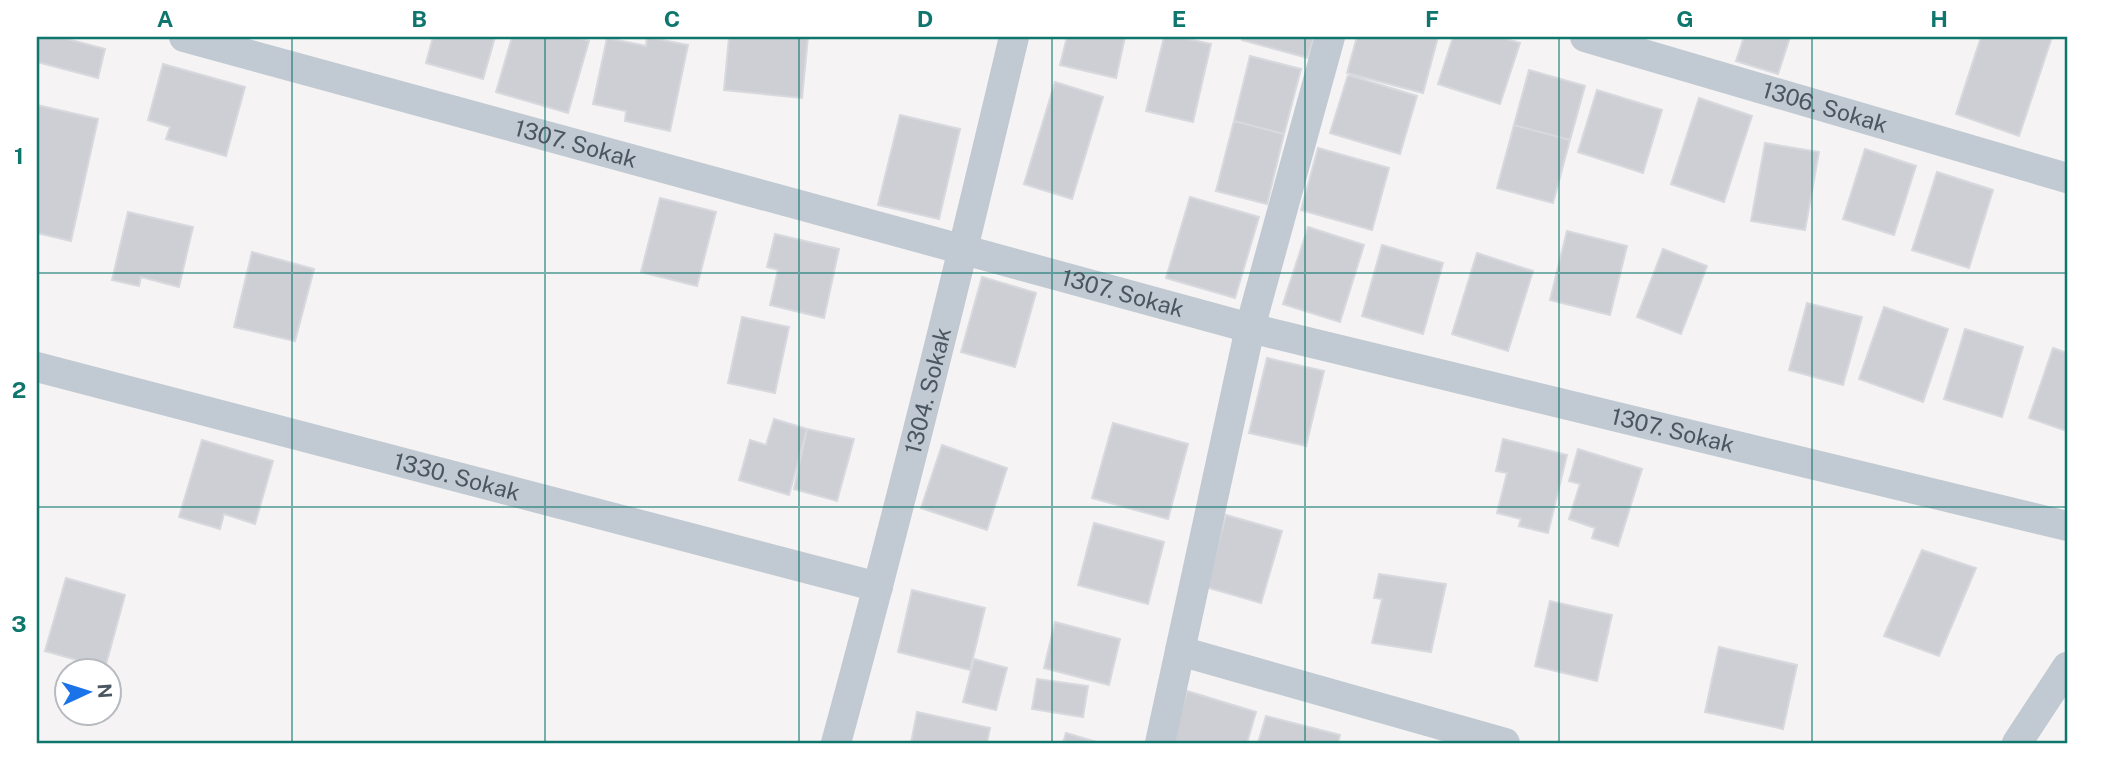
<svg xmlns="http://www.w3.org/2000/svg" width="2104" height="780" font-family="'Public Sans',sans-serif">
	<rect width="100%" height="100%" fill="#f5f3f3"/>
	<path fill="#cdcfd5" stroke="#d7d9de" stroke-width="2" d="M37 37H60L105 49 98 78 37 62Z
		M433 37H495L483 79 426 63Z
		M512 37H575L589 41 568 113 496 92Z
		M647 37 688 45 670 131 625 121 626 111 593 104 607 38 646 46Z
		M729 37H808L802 98 724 90Z
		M1067 37H1125L1116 78 1060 65Z
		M1164 37H1179L1211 44 1193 122 1146 111Z
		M1242 37H1314L1308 58 1242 40Z
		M1357 37H1438L1423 93 1347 73Z
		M1453 37H1500L1520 43 1500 104 1438 84Z
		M1744 37H1790L1778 74 1736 61Z
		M1981 37H2052L2019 136 1956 114Z
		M1250 56 1301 69 1284 134 1234 121Z
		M163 64 245 87 226 156 166 139 170 127 148 120Z
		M1529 70 1585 86 1570 140 1514 125Z
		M1348 75 1417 96 1400 154 1330 133Z
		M1055 82 1103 97 1072 199 1024 184Z
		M1597 90 1662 110 1643 173 1578 152Z
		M1699 98 1752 116 1724 202 1671 184Z
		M37 105 98 119 71 241 37 233Z
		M900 115 960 129 939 219 878 205Z
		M1234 121 1284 134 1267 204 1216 191Z
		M1514 125 1570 140 1553 203 1497 188Z
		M1765 143 1819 152 1805 230 1751 221Z
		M1318 148 1389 168 1372 230 1301 210Z
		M1865 149 1916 166 1894 235 1843 219Z
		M1937 172 1993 190 1969 268 1912 250Z
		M1190 197 1259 217 1235 298 1166 278Z
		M660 198 716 212 697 286 641 272Z
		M128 212 193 227 179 287 141 277 139 286 112 280Z
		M1308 227 1364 245 1340 322 1283 304Z
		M1567 231 1627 246 1610 315 1550 300Z
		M775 234 839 249 824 318 770 305 778 270 767 267Z
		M1382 245 1443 263 1423 334 1362 316Z
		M1663 249 1707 266 1681 334 1637 317Z
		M252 252 314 269 295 341 234 327Z
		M1477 253 1533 271 1508 351 1452 334Z
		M982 277 1036 293 1015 367 961 352Z
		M1807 303 1862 317 1843 385 1789 370Z
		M1884 307 1948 329 1923 402 1859 379Z
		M742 317 789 327 775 393 728 383Z
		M1965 329 2023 347 2002 417 1944 399Z
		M2053 348 2067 353V431L2029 418Z
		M1267 358 1324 371 1306 446 1249 433Z
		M774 419 807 429 789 495 739 480 750 440 766 445Z
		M1113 423 1188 444 1168 519 1092 498Z
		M807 429 854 439 837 501 794 489Z
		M1503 439 1567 455 1548 533 1519 526 1521 519 1497 513 1507 473 1496 471Z
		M202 440 273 461 255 524 224 514 220 529 179 517Z
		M942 445 1007 468 987 530 921 508Z
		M1578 449 1642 469 1618 546 1592 538 1595 528 1569 519 1580 484 1569 481Z
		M1226 515 1282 531 1261 603 1206 587Z
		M1094 523 1164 542 1148 604 1078 585Z
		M1922 550 1976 568 1939 656 1884 636Z
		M1379 574 1446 584 1431 652 1372 643 1382 599 1374 598Z
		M66 578 125 595 105 668 45 651Z
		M912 590 985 608 970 670 898 652Z
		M1550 601 1612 615 1597 681 1535 666Z
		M1055 622 1120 639 1109 685 1044 668Z
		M1719 647 1797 665 1783 729 1705 712Z
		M974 659 1007 668 996 710 963 702Z
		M1037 679 1088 686 1083 717 1032 709Z
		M1187 691 1256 712 1247 743H1171Z
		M917 712 990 728 987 743H911Z
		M1266 716 1340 735 1338 743H1258Z
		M1066 733 1100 743H1063Z"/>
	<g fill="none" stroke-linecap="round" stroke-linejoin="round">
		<g stroke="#c1cad2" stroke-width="30">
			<path id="s1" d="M184 37 1250 328 2067 526"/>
			<path id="s2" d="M1585 37 2067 178"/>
			<path id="s3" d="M37 367 878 587"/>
			<path d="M1180 651 1505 743"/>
			<path id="s4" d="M836 743C900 509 958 273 1014 37"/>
			<path d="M1160 743 1250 328 1330 37"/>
			<path d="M2017 743 2067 667"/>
		</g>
	</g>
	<path fill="none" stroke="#0f766e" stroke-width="2" stroke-opacity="0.55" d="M292 37V743M545 37V743M799 37V743M1052 37V743M1305 37V743M1559 37V743M1812 37V743M37 273H2067M37 507H2067"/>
	<g text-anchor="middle" stroke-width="5" stroke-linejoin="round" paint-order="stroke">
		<g font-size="23" fill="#4a5661" stroke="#fff">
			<text dy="8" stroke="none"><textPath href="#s2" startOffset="250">1306. Sokak</textPath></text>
			<text dy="8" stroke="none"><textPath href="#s1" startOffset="406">1307. Sokak</textPath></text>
			<text dy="8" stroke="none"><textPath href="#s1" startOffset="973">1307. Sokak</textPath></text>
			<text dy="8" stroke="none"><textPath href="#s4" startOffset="364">1304. Sokak</textPath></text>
			<text dy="8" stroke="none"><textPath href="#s1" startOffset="1540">1307. Sokak</textPath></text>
			<text dy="8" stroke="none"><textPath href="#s3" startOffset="434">1330. Sokak</textPath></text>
		</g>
	</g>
	<rect width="2104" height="780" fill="none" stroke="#ffffff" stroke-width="77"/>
	<g transform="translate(88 692) rotate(86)"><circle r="33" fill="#ffffff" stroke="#b7bbc0" stroke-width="2"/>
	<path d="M0-5L12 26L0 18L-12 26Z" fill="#1a73e8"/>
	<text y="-10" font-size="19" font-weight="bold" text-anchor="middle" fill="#4a5661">N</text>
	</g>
	<rect x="38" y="38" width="2028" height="704" fill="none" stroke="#0f766e" stroke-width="2.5"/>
	<g font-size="23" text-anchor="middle" font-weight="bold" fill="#0f766e">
		<text x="165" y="27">A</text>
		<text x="419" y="27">B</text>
		<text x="672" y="27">C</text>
		<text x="925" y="27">D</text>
		<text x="1179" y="27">E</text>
		<text x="1432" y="27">F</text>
		<text x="1685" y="27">G</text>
		<text x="1939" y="27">H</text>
		<text x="19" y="164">1</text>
		<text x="19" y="398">2</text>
		<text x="19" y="632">3</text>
	</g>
</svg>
